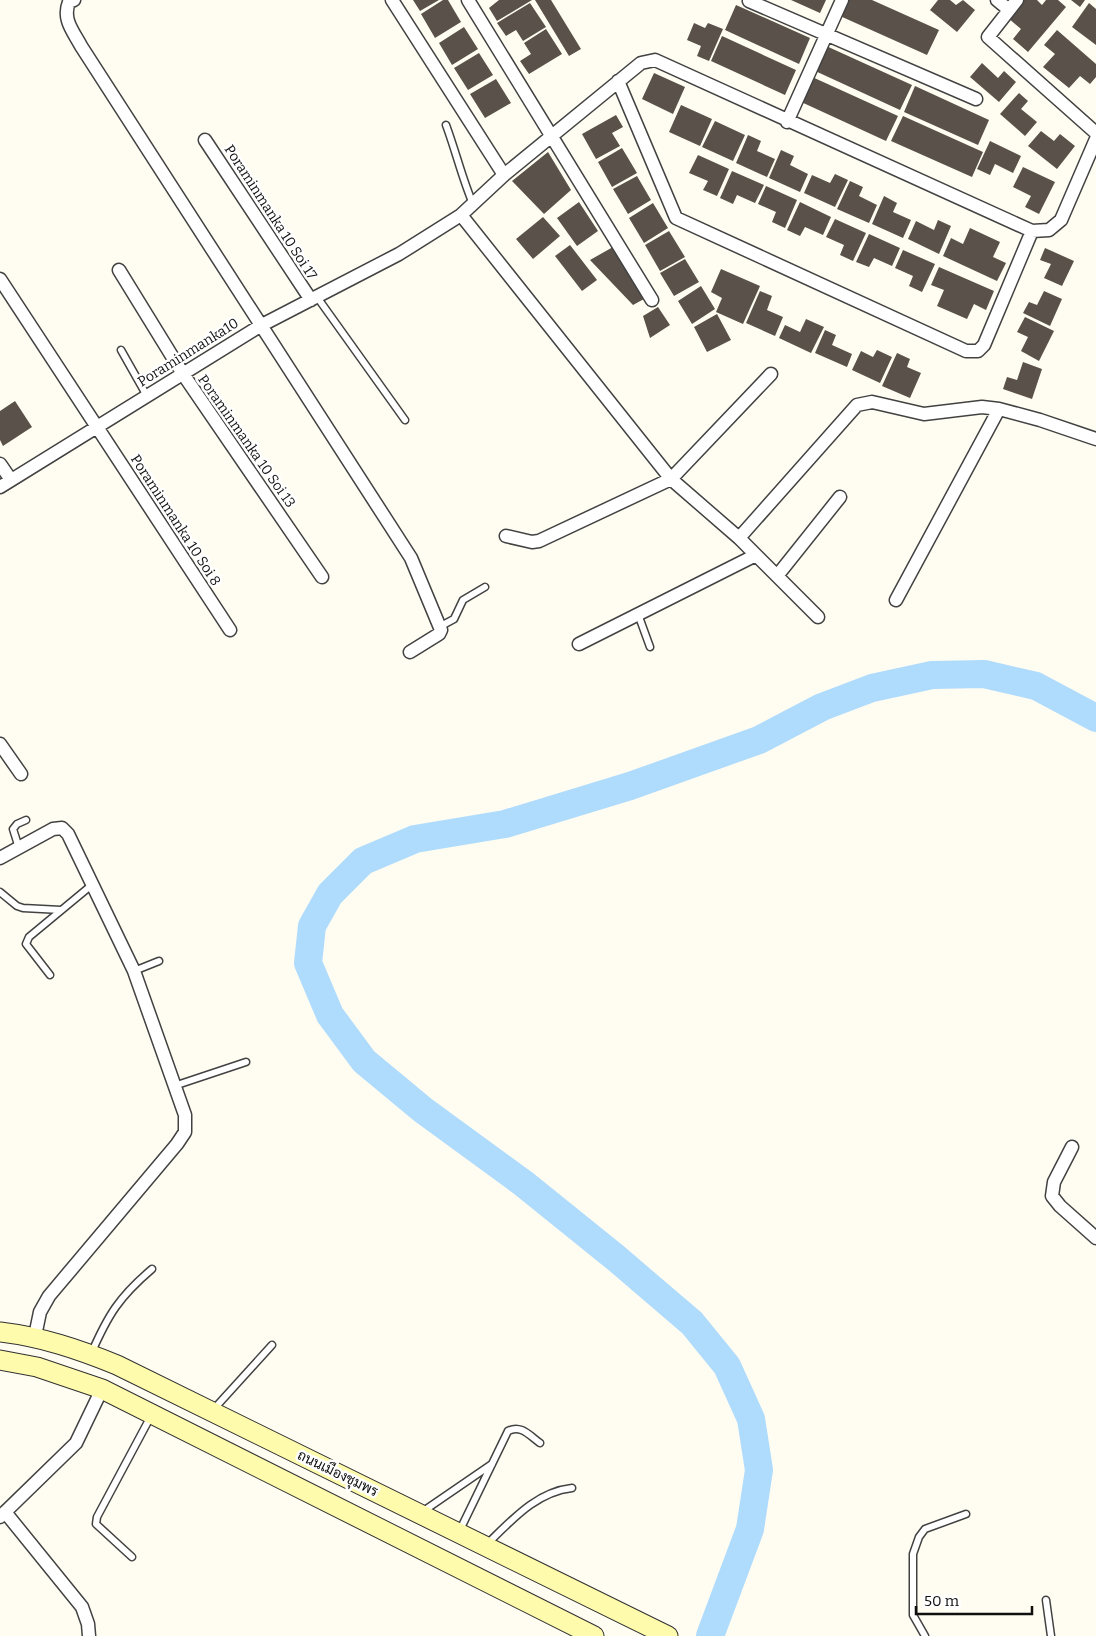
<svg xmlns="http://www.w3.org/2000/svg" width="1096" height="1636" font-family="Bitter,Sarabun,serif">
	<rect width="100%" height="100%" fill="#fffdf1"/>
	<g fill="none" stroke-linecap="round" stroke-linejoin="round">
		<path stroke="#afdbfd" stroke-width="28" d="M710 1636 750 1529 759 1470 751 1419 727 1366 692 1323 616 1258 523 1183 423 1110 364 1061 330 1015 308 963 312 926 330 894 363 861 415 839 505 824 630 786 759 740 822 707 872 688 932 675 984 674 1036 686 1096 718"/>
	</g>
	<path fill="#59514a" d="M413 0H439L420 11Z
		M443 0H448L461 22 435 38 421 14Z
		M499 0H532L497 21 489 8Z
		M535 0H551L581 49 569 56Z
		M791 0H826L820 13Z
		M847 0H872L939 30 927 55 840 16Z
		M938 0H950L956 5 963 0 975 10 957 32 930 10Z
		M1024 0H1037L1042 5 1046 0H1058L1066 7 1028 52 1013 39 1021 29 1008 18Z
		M1071 0H1085L1080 7Z
		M530 3 546 27 523 41 516 30 506 36 497 23Z
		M1089 3 1096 9V45L1072 27Z
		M736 5 810 38 799 64 725 30Z
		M694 23 705 28 708 23 723 29 709 61 697 56 701 46 687 40Z
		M464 27 478 49 452 65 439 43Z
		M546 29 562 54 529 74 520 61 531 54 524 43Z
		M1057 30 1096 64V77L1090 84 1080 76 1069 88 1043 67 1055 54 1044 45Z
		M722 36 796 70 785 95 711 61Z
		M824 45 912 85 900 110 813 70Z
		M479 53 493 75 468 90 454 68Z
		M982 63 998 78 1004 71 1016 82 999 102 970 77Z
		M654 73 685 87 673 114 642 99Z
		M810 76 898 116 886 141 799 101Z
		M496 79 511 103 485 118 470 94Z
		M915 86 989 120 978 145 904 112Z
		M1019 93 1028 101 1021 109 1037 122 1025 136 1000 114Z
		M681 105 712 119 700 146 669 132Z
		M616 115 623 127 612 133 620 146 596 159 582 134Z
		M903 116 983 152 972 177 891 141Z
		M715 121 745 135 733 161 702 147Z
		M1041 131 1054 141 1060 134 1075 146 1057 169 1028 146Z
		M748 135 761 141 757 151 775 159 767 177 736 163Z
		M990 141 1021 156 1013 173 995 164 990 175 977 169Z
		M622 148 637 173 612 187 598 162Z
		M781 150 794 156 790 165 808 174 800 192 769 178Z
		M548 152 571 190 544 214 512 181Z
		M698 155 729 169 717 196 703 190 708 181 689 173Z
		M1023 167 1055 182 1039 214 1025 207 1031 196 1013 187Z
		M732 171 764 185 755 203 737 195 733 204 720 198Z
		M835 174 848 180 835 207 804 193 812 175 830 183Z
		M637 176 651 200 628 214 613 189Z
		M850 181 863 187 859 196 877 205 869 223 837 209Z
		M766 186 797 200 785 228 772 222 776 212 758 204Z
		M884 196 897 203 893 212 911 220 903 238 872 224Z
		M579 202 598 231 577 246 557 218Z
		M800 202 831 217 823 235 805 227 800 236 787 230Z
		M653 203 668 228 644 243 629 218Z
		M543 217 560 236 533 259 516 239Z
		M835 219 866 233 853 261 840 255 844 245 826 237Z
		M938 220 951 226 939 254 908 239 916 221 934 230Z
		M970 228 1000 242 993 257 1006 263 997 281 943 256 951 238 963 244Z
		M669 231 685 257 660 271 645 245Z
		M869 234 900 248 892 266 874 258 869 267 856 262Z
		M570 245 597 280 582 291 555 256Z
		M613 247 644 299 633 305 590 260Z
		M1045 248 1074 261 1062 286 1044 278 1051 264 1040 260Z
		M903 250 935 264 922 292 909 286 913 276 895 268Z
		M685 259 699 282 674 296 660 273Z
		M939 267 994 291 986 310 974 304 967 319 937 306 944 290 931 285Z
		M721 269 760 286 743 324 716 312 722 298 711 292Z
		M701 286 715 309 692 324 678 301Z
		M760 291 772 296 767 310 783 317 775 336 746 323Z
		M1044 291 1062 299 1050 326 1023 313 1029 302 1037 305Z
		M658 307 670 325 650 338 643 316Z
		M717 314 731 340 707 352 694 327Z
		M1025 317 1054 331 1039 361 1021 351 1028 337 1017 332Z
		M806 319 824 327 811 353 779 338 785 325 800 332Z
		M825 330 836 335 832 345 852 354 847 367 815 353Z
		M877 350 892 357 880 383 852 370 861 351 873 357Z
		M897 353 910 359 907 367 921 373 910 398 882 386Z
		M1023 362 1042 369 1032 399 1003 389 1007 377 1017 380Z
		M15 401 32 427 3 446 0 440V411Z"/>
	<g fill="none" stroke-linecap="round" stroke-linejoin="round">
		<defs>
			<path id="lane" d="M446 125C456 152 462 178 473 204
				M317 297 405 420
				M121 350 147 396
				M638 614 650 647
				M441 626 454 619 463 600 485 587
				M19 848 13 829 17 824 26 820
				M0 892 17 906 23 908 61 910
				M134 971 159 961
				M50 975 26 944 29 937 93 884
				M174 1086 246 1062
				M91 1354C108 1315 119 1297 152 1269
				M213 1410 272 1345
				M422 1512 492 1464
				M459 1532 508 1431C521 1424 530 1436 540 1443
				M486 1545C512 1520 536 1492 572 1488
				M132 1557 96 1524 97 1517 151 1416
				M1046 1600 1051 1636
				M925 1636 913 1615V1554L919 1537 925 1529 966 1514"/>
			<path id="street" d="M74 0 69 2C62 19 73 31 81 46L411 558 441 630 439 634 410 652
				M468 0 652 300
				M997 0 1009 10
				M1017 0 988 37 1096 133
				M749 1 976 99
				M618 81 676 218 966 351H978L984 345 1032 231
				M787 122 842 0
				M205 140 311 300
				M504 175 641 63 655 60 1032 231 1049 230 1061 220 1096 139
				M461 215 671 479 739 538 818 617
				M119 270 183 374 322 577
				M0 279 230 630
				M0 464 11 480
				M0 487 260 326 399 254 461 215 504 175 392 0
				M506 536 532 542 539 541 671 479 771 374
				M739 538 857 405 872 402 924 414 982 407 999 409 1040 420 1096 439
				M777 576 840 497
				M896 600 999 409
				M579 644 754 556
				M0 744 21 774
				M0 858 53 829 62 828 68 834 134 971 185 1115V1132L177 1144 49 1296 40 1312 35 1336
				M1072 1147 1054 1182 1052 1196 1060 1206 1096 1238
				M5 1512 82 1607 88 1624 89 1636
				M0 1517 76 1443 102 1389"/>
			<path id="secondary" d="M0 1332C42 1337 78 1349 117 1365L668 1636
				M0 1360 37 1367 102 1389 594 1636"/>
		</defs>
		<use href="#lane" stroke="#424242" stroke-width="9"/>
		<use href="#street" stroke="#424242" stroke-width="15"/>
		<use href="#secondary" stroke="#313131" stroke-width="21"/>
		<use href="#lane" stroke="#fff" stroke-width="6"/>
		<use href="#street" stroke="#fff" stroke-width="12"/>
		<use href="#secondary" stroke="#fffbac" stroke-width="19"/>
	</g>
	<g text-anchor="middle" stroke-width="5" stroke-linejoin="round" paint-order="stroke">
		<g font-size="14" fill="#0f0f0f" stroke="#fff">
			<text transform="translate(271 212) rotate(57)" y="5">Poraminmanka 10 Soi 17</text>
			<text transform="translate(188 352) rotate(-32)" y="5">Poraminmanka10</text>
			<text transform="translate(247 441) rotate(55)" y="5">Poraminmanka 10 Soi 13</text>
			<text transform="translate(176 520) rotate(57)" y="5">Poraminmanka 10 Soi 8</text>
			<text transform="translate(338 1473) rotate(26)" y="5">ถนนเมืองชุมพร</text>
		</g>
	</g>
	<path d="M916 1606v8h116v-8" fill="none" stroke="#0f0f0f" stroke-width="2.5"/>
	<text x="924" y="1606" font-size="15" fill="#0f0f0f" stroke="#ffffff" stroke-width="4" paint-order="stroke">50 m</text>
</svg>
